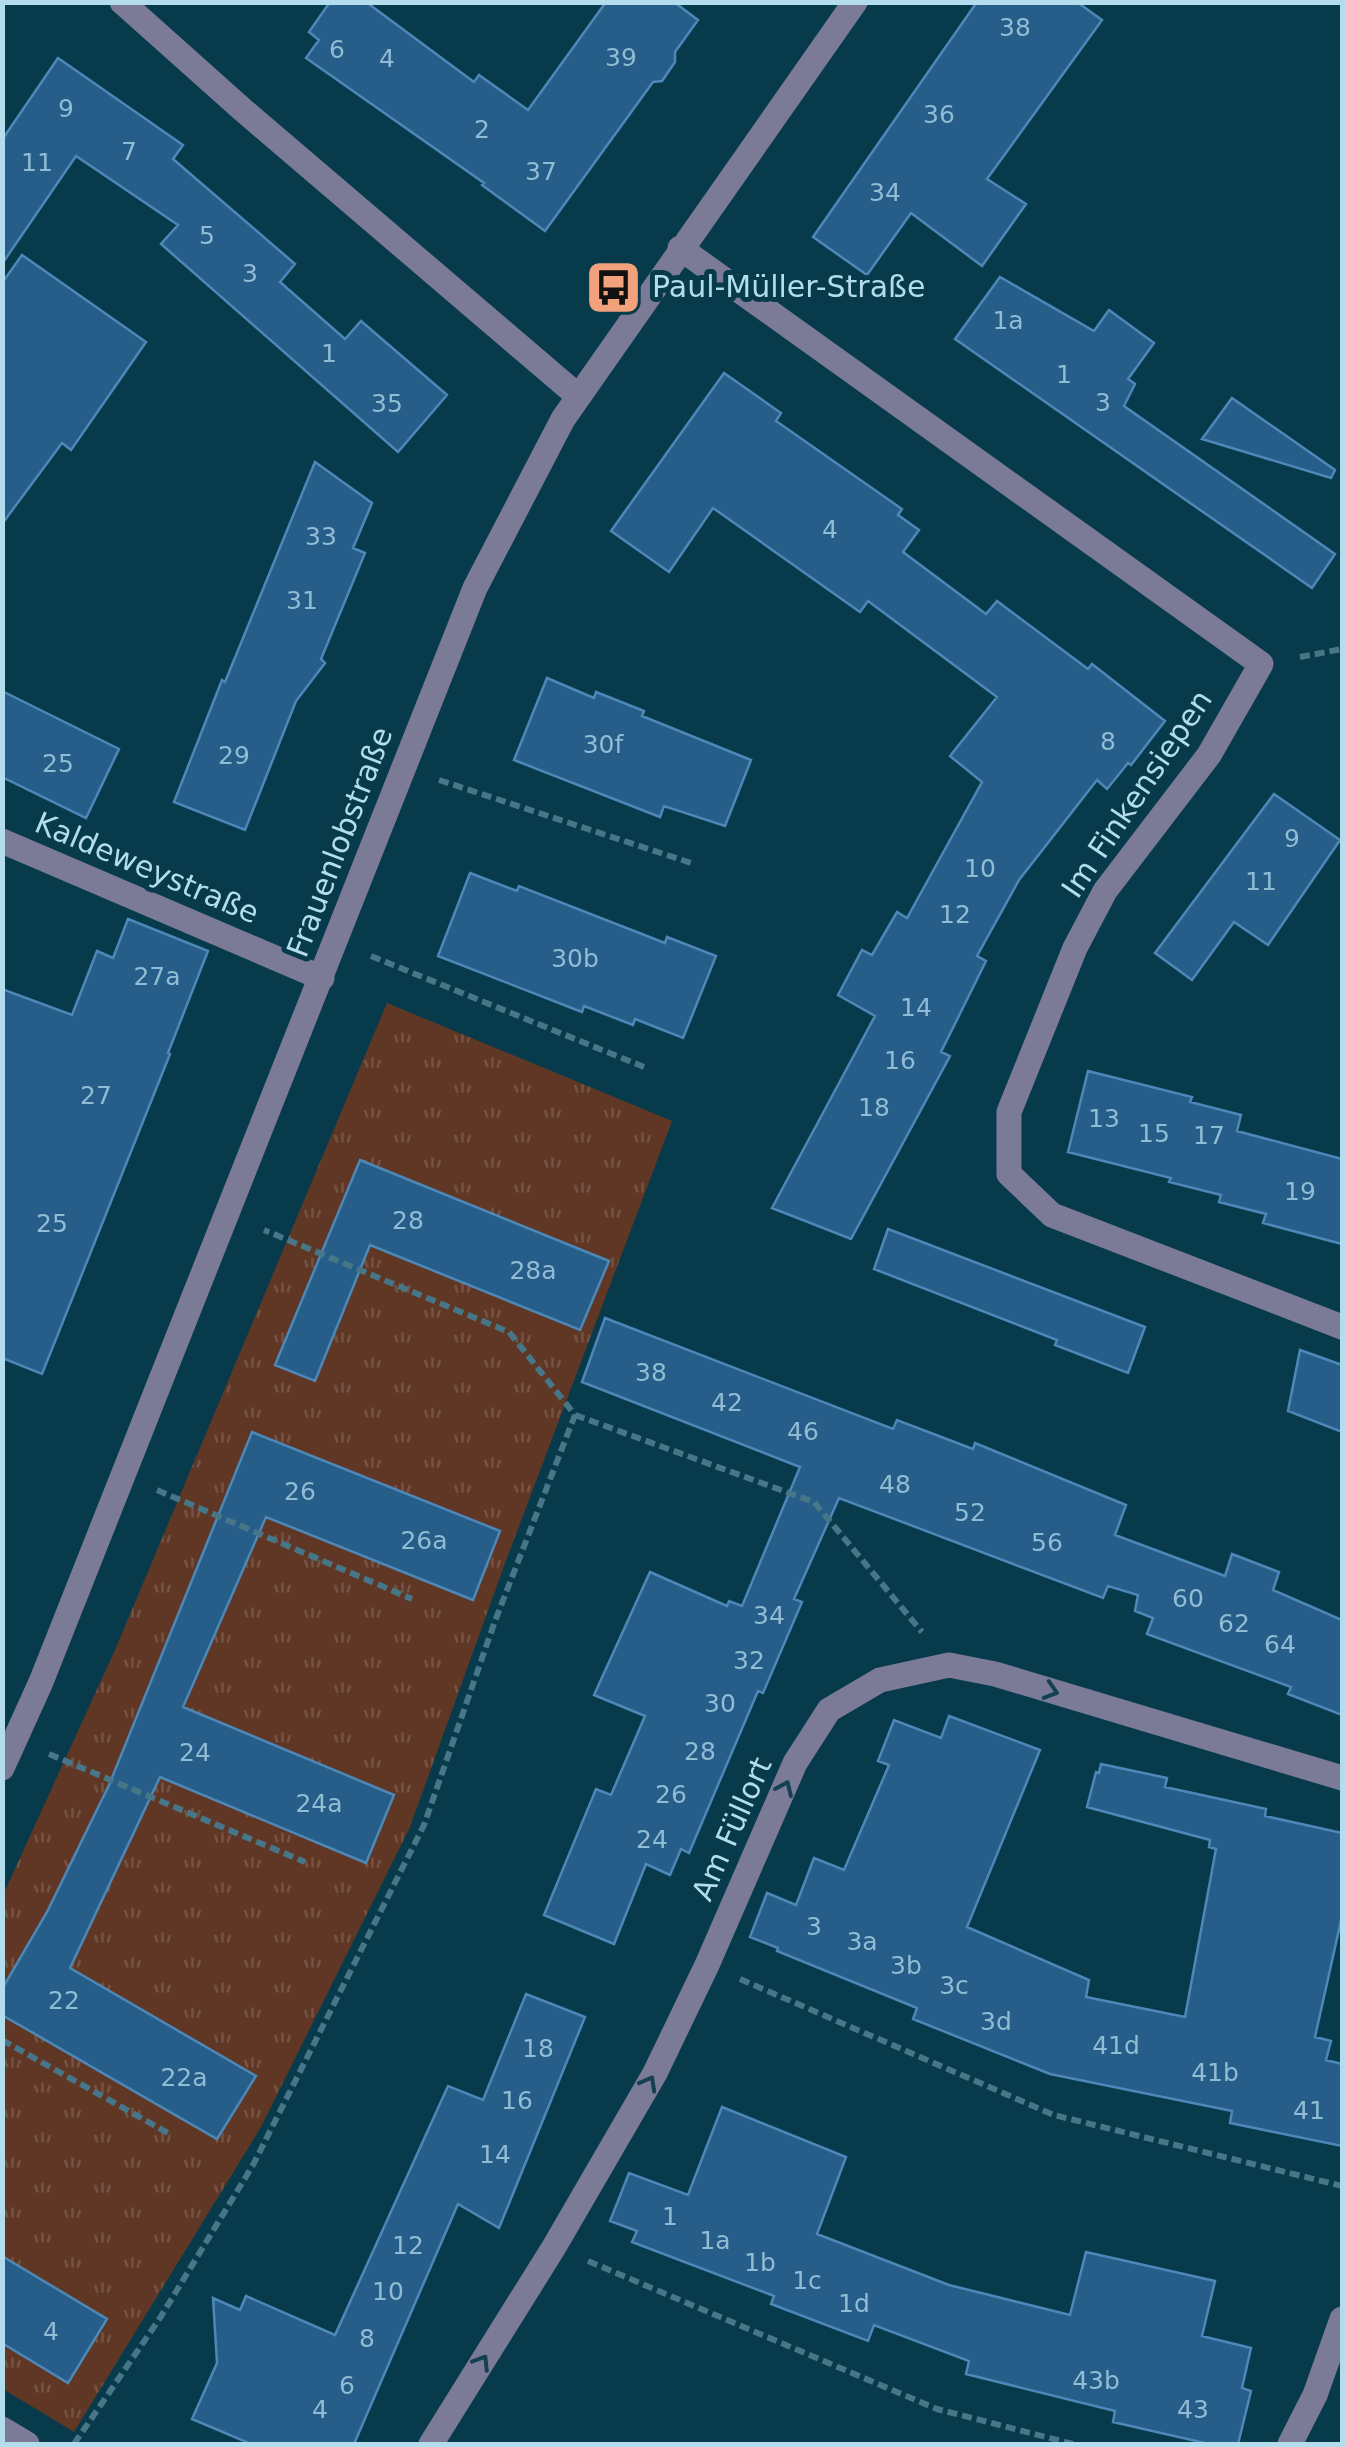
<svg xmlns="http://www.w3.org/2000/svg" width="1345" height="2447" font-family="'DejaVu Sans',sans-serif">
	<defs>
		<pattern id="grass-tufts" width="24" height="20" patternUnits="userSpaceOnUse" patternTransform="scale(2.5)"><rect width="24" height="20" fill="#5f3724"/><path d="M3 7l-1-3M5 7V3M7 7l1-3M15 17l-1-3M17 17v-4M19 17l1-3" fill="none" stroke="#745344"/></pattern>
	</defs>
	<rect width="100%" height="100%" fill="#073a4b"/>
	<path fill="url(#grass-tufts)" d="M387 1003 672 1121 504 1566 410 1827 261 2127 74 2432 3 2389V1895L115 1650Z"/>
	<path fill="#265d89" stroke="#4d88b9" stroke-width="2.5" d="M330 2H366L474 82 479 75 528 110 606 2H674L698 20 675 52V62L662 81 653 82 545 231 482 185 484 183 306 58 319 40 309 32Z
		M977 2H1077L1102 20 987 179 1026 204 982 266 911 213 867 275 813 237Z
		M58 58 183 145 173 159 295 264 280 282 345 339 361 321 447 395 398 452 161 244 178 225 76 156 2 264V140Z
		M22 255 146 342 71 450 62 443 2 524V283Z
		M1000 277 1094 331 1109 310 1154 343 1128 379 1135 384 1124 406 1335 554 1312 588 955 339Z
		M724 373 781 413 776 421 902 509 898 515 919 530 903 552 986 614 997 601 1088 669 1092 664 1165 721 1131 765 1128 763 1107 789 1097 780 1019 880 977 956 986 961 941 1052 950 1056 851 1239 772 1208 875 1016 838 995 862 950 872 955 897 912 907 918 982 782 950 756 997 697 868 601 860 612 713 508 669 572 611 531Z
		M1232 398 1335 470 1331 478 1202 439Z
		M315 462 372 503 353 548 365 553 321 659 325 663 296 701 245 830 174 802 222 680 225 682Z
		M547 678 594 698 596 692 644 711 642 716 751 760 725 826 664 806 660 817 514 760Z
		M2 691 119 749 86 818 2 777Z
		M1274 794 1340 840 1268 945 1234 922 1192 980 1155 953Z
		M470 873 517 891 519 886 665 943 667 937 716 956 683 1038 635 1019 633 1025 584 1006 582 1012 438 956Z
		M128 919 208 951 168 1053 170 1054 42 1374 2 1358V989L72 1015 97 951 113 958Z
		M1088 1071 1192 1097 1190 1102 1241 1115 1237 1131 1342 1159V1244L1263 1223 1266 1214 1219 1202 1221 1195 1169 1182 1171 1178 1068 1152Z
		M360 1160 609 1261 580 1330 370 1245 315 1381 275 1365Z
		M888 1229 1145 1327 1128 1373 1055 1345 1057 1340 874 1269Z
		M605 1318 893 1429 897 1420 973 1449 975 1443 1126 1505 1115 1535 1225 1576 1232 1554 1279 1572 1273 1590 1342 1620V1715L1288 1694 1291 1687 1147 1634 1153 1618 1135 1611 1138 1595 1108 1586 1103 1598 839 1498 794 1599 802 1602 763 1693 758 1691 689 1853 681 1849 670 1875 646 1864 614 1944 544 1915 596 1789 611 1795 645 1716 594 1695 650 1572 727 1606 729 1601 742 1606 800 1467 582 1382Z
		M1300 1350 1342 1365V1432L1288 1411Z
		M252 1432 500 1531 473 1600 266 1517 183 1707 394 1795 366 1863 160 1777 70 1968 256 2076 217 2139 2 2015V1989L47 1912 109 1785Z
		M949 1716 1040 1750 967 1927 1089 1980 1086 1997 1185 2017 1216 1849 1209 1847 1210 1840 1087 1807 1096 1772 1099 1773 1101 1764 1167 1778 1165 1787 1266 1809 1265 1816 1342 1833V1916L1315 2037 1331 2041 1326 2060 1342 2064V2146L1230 2123 1232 2111 1050 2074 913 2019 917 2008 777 1951 778 1948 750 1937 767 1893 796 1905 814 1858 844 1870 889 1765 878 1761 894 1720 941 1738Z
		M526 1994 585 2017 499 2228 458 2204 354 2444H251L192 2419 217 2363 213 2298 240 2310 246 2296 335 2335 448 2086 483 2100Z
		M722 2107 846 2157 817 2234 949 2285 1070 2315 1086 2252 1215 2281 1202 2336 1251 2348 1242 2388 1251 2391 1238 2444H1209L1113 2422 1115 2411 966 2374 969 2361 874 2325 868 2341 771 2304 774 2296 632 2242 637 2231 610 2221 629 2173 688 2195Z
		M2 2256 107 2319 68 2383 2 2343Z"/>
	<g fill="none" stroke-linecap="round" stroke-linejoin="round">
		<path stroke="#467687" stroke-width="6" stroke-dasharray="10 5" stroke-linecap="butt" d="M1300 657 1342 649
			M439 780 691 863
			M371 956 644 1067
			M575 1415 814 1502 922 1632
			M157 1490 412 1599
			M49 1754 305 1862
			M740 1979 1054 2115 1342 2186
			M2 2040 168 2133
			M588 2261 937 2409 1073 2444
			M74 2444 160 2318 253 2165 424 1825 495 1621 575 1415 509 1332 264 1230"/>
		<path stroke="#7b7b97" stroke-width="25" d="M122 2 243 110 578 396
			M680 248 1261 664 1209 755 1105 891 1075 948 1009 1112V1174L1052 1215 1342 1327
			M2 841 322 978
			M2 1768 41 1682 475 588 563 419 855 2
			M2 2429 27 2444
			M431 2444 554 2247 655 2073 707 1965 795 1763 829 1710 880 1680 949 1665 995 1674 1342 1778
			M1290 2444 1315 2395 1342 2319"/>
	</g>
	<defs><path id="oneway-chevron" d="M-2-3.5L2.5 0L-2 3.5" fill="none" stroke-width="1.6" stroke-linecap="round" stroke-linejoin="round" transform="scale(2.5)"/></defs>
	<g stroke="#134053">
		<use href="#oneway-chevron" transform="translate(1051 1691) rotate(17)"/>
		<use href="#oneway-chevron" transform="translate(785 1788) rotate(-66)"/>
		<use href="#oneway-chevron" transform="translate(649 2083) rotate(-61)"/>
		<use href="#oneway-chevron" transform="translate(482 2362) rotate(-58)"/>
	</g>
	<defs>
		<symbol id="bus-square" viewBox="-11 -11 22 22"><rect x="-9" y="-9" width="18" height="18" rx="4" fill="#f1a17c" stroke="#073a4b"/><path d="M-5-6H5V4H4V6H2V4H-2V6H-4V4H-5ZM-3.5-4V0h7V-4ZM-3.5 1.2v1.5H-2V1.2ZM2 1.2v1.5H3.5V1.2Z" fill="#111"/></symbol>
	</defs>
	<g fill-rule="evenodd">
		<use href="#bus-square" x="582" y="256" width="63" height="63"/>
	</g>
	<g text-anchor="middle" stroke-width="10" stroke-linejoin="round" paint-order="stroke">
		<g font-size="25" fill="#90bcd4">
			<text x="1015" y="36">38</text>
			<text x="337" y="58">6</text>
			<text x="621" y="66">39</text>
			<text x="387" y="67">4</text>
			<text x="66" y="117">9</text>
			<text x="939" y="123">36</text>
			<text x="482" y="138">2</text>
			<text x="129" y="160">7</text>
			<text x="37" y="171">11</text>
			<text x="541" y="180">37</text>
			<text x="885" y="201">34</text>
			<text x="207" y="244">5</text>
			<text x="250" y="282">3</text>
			<text x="1008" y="329">1a</text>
			<text x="329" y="362">1</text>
			<text x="1064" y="383">1</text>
			<text x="1103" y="411">3</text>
			<text x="387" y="412">35</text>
			<text x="830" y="538">4</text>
			<text x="321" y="545">33</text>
			<text x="302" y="609">31</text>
			<text x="1108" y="750">8</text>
			<text x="603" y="753">30f</text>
			<text x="234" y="764">29</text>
			<text x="58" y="772">25</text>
			<text x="1292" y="847">9</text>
			<text x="980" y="877">10</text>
			<text x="1261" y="890">11</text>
			<text x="955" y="923">12</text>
			<text x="575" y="967">30b</text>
			<text x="157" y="985">27a</text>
			<text x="916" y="1016">14</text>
			<text x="900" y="1069">16</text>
			<text x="96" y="1104">27</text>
			<text x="874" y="1116">18</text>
			<text x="1104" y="1127">13</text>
			<text x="1154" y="1142">15</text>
			<text x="1209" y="1144">17</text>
			<text x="1300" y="1200">19</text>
			<text x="408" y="1229">28</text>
			<text x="52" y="1232">25</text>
			<text x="533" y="1279">28a</text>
			<text x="651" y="1381">38</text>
			<text x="727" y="1411">42</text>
			<text x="803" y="1440">46</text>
			<text x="895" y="1493">48</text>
			<text x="300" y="1500">26</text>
			<text x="970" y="1521">52</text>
			<text x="424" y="1549">26a</text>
			<text x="1047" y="1551">56</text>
			<text x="1188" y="1607">60</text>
			<text x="769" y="1624">34</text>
			<text x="1234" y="1632">62</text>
			<text x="1280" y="1653">64</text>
			<text x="749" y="1669">32</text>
			<text x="720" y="1712">30</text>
			<text x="700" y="1760">28</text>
			<text x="195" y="1761">24</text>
			<text x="671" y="1803">26</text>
			<text x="319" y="1812">24a</text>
			<text x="652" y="1848">24</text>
			<text x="814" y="1935">3</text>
			<text x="862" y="1950">3a</text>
			<text x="906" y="1974">3b</text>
			<text x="954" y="1994">3c</text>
			<text x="64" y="2009">22</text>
			<text x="996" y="2030">3d</text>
			<text x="1116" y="2054">41d</text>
			<text x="538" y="2057">18</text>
			<text x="1215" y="2081">41b</text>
			<text x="184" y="2086">22a</text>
			<text x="517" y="2109">16</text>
			<text x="1309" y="2119">41</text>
			<text x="495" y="2163">14</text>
			<text x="670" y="2225">1</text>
			<text x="715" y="2249">1a</text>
			<text x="408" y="2254">12</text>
			<text x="760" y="2271">1b</text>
			<text x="807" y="2289">1c</text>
			<text x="388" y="2300">10</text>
			<text x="854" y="2312">1d</text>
			<text x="51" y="2340">4</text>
			<text x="367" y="2347">8</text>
			<text x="1096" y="2389">43b</text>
			<text x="347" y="2394">6</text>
			<text x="320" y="2418">4</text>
			<text x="1193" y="2418">43</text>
		</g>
		<g font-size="30" fill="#b3dced" stroke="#073a4b" text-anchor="start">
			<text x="652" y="297">Paul-Müller-Straße</text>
		</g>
		<g font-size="30" fill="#b3dced" stroke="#073a4b">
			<text transform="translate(1137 794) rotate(-56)" y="10">Im Finkensiepen</text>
			<text transform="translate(340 842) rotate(-69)" y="10">Frauenlobstraße</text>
			<text transform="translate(147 868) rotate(23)" y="10">Kaldeweystraße</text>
			<text transform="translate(732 1829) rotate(-66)" y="10">Am Füllort</text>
		</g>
	</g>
	<rect width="1345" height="2447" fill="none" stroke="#b3dced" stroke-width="10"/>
</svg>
